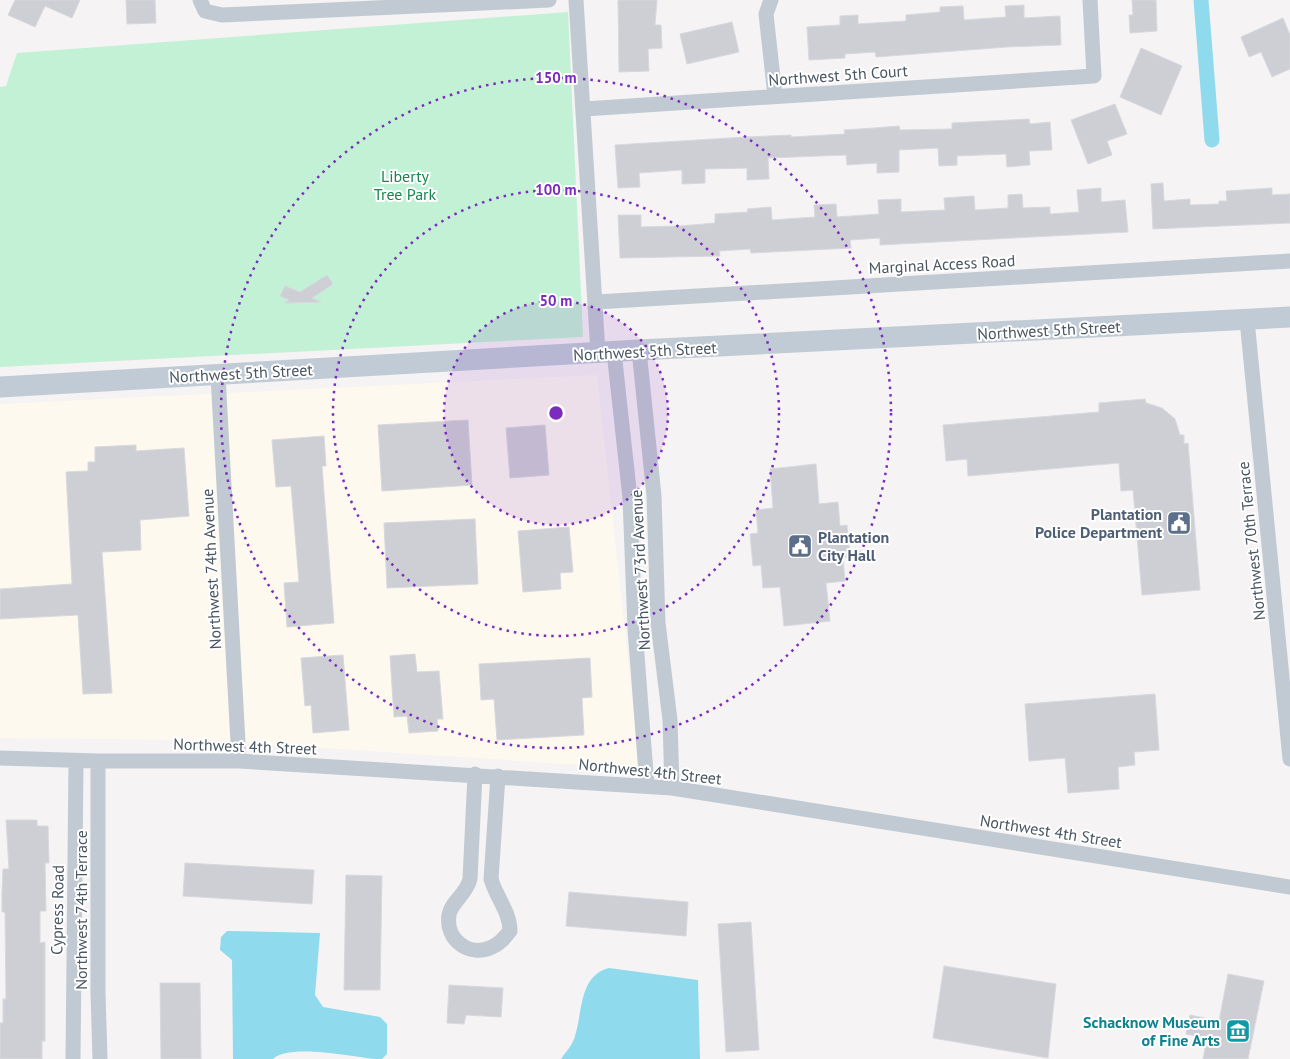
<svg xmlns="http://www.w3.org/2000/svg" width="1290" height="1059" font-family="'PT Sans',sans-serif">
	<rect width="100%" height="100%" fill="#f5f3f3"/>
	<path fill="#fdf9ef" d="M597 375 640 769 203 740 0 738V404Z"/>
	<path fill="#c3f1d5" d="M568 12 583 337 0 367V87L6 86 17 53Z"/>
	<path fill="#90daee" d="M227 931 320 933 315 995 323 1007 380 1017 387 1024V1054L382 1059H376C354 1057 288 1043 273 1059H233L232 960 220 950 221 937Z
		M609 968 698 980 700 1059H561C566 1052 573 1044 575 1036 583 1010 579 976 609 968Z"/>
	<g fill="none" stroke-linecap="round" stroke-linejoin="round">
		<path stroke="#90daee" stroke-width="15" d="M1201 0 1212 140"/>
	</g>
	<path fill="#cdcfd5" stroke="#d7d9de" d="M15 0H80L72 18 45 6 35 27 8 15Z
		M126 0H155L156 23 127 24Z
		M618 0H657L655 25H661L662 48 648 49 649 71 619 72Z
		M1132 0H1156L1157 31 1130 33 1129 15H1133Z
		M1024 5V18L1060 16 1061 45 1007 47 876 57 875 52 845 54V58L809 60 807 27 840 25V16L858 15V24L906 21V15L940 12V7L963 6 964 20 1006 17 1005 6Z
		M1283 18 1290 35V69L1272 77 1261 52 1249 57 1241 37Z
		M732 22 739 52 687 64 680 34Z
		M1141 48 1182 66 1161 115 1120 97Z
		M1115 104 1127 134 1107 141 1112 155 1088 164 1071 120Z
		M1029 119 1030 124 1050 122 1052 150 1029 151 1030 165 1007 167 1006 154 957 156V165L939 166 938 148 899 150V172L877 173V163L847 165 846 155 768 158 769 179 747 180V168L705 169V183L682 184V170L639 173 640 187 618 188 615 145 746 137 791 135V137L845 134 844 130 874 128 899 126 900 130 952 129V123Z
		M1163 183 1164 201 1190 199V205L1219 204V201H1227L1226 191 1272 188V195L1290 194V223L1153 229 1151 184Z
		M1101 188V202L1125 200 1128 232 880 245V238L850 240 851 248 751 253 750 249 719 251 720 256 620 258 618 215H641V227L680 226 715 223V214L748 212 747 209 771 207 772 220 815 217 814 205 836 204 837 217 879 214 878 200 901 199V212L945 210 944 198 974 196 975 210 1008 208V195L1022 194 1023 208 1050 207V214L1079 212 1077 190Z
		M327 275 333 284 312 298 321 302 284 303 289 300 280 296 285 286 300 292Z
		M1145 399 1146 403 1162 408 1175 419 1180 435H1184V444L1188 443 1200 590 1142 595 1133 490 1121 491 1119 463 968 476 967 459 946 461 943 425 1099 412V403Z
		M468 420 472 485 382 491 378 425Z
		M545 425 549 475 510 478 506 428Z
		M324 436 326 466H322L334 623 287 627 284 583 299 582 291 486 276 487 272 440Z
		M136 445V451L184 448 189 516 140 520 141 550 102 552 112 693 83 694 78 615 0 619V589L72 584 66 472 88 471V462H95V447Z
		M816 464 819 504 838 502 840 526 847 525 850 557 843 558 845 581 826 583 830 621 784 626 780 587 763 588 761 565 753 566 750 534 758 533 756 510 773 508 770 469Z
		M475 519 478 584 387 588 384 523Z
		M569 527 573 572 560 573 561 589 523 592 518 531Z
		M415 654 417 672 439 671 443 719H437L438 731 409 733 407 716 394 717 390 656Z
		M343 655 349 730 313 733 311 705 305 706 301 658Z
		M590 658 592 697 582 698 584 735 497 740 494 699 481 700 479 664Z
		M1155 694 1159 750 1134 752 1135 765 1118 767 1119 789 1068 793 1065 758 1029 761 1025 704Z
		M6 820H37V826H48L49 863H45L46 911H40V943L45 942V1041H42V1059H0V1023H3V999H6L5 912H2V893L3 869H9Z
		M185 863 314 870 312 904 183 896Z
		M346 875 382 876 380 990H344Z
		M569 892 688 902 686 936 566 926Z
		M751 922 759 1050 726 1052 718 924Z
		M944 966 1056 984 1048 1058 933 1038Z
		M1228 974 1264 981 1248 1059H1203L1207 1038 1186 1034 1190 1015 1219 1021Z
		M160 983H200L201 1059H161Z
		M449 985 503 988 501 1017 466 1015 464 1024 447 1023Z"/>
	<g fill="none" stroke-linecap="round" stroke-linejoin="round">
		<path stroke="#c1cad2" stroke-width="15" d="M200 0 205 11 222 15 549 0
			M576 0 598 353
			M771 0 766 14 775 96
			M584 109 1094 76 1090 0
			M596 302 1290 261
			M1247 320 1290 759
			M639 350 654 496 658 623 670 720 672 788
			M614 352 630 498 635 629 647 786
			M218 375 239 761
			M0 758 98 761H239L672 788 1290 887
			M98 761V993L100 1059
			M475 774 470 879C466 895 451 902 449 915 445 940 470 958 492 947 500 944 505 937 510 931 510 912 496 897 491 879L498 776
			M73 1059 76 761"/>
		<path stroke="#c1cbd6" stroke-width="21" d="M0 387 639 350 1290 317"/>
	</g>
	<circle cx="556" cy="413" r="112" fill="#7b2cbf" fill-opacity=".12"/>
	<g fill="none" stroke="#7b2cbf" stroke-width="2.5" stroke-dasharray="2.5 5">
		<circle cx="556" cy="413" r="112"/>
		<circle cx="556" cy="413" r="223"/>
		<circle cx="556" cy="413" r="335"/>
	</g>
	<defs>
		<symbol id="civic-square" viewBox="-11 -11 22 22"><rect x="-9" y="-9" width="18" height="18" rx="4" fill="#5c6f8a" stroke="#fff"/><path d="M-.6-6.5H3V-4.5H.6V-3L4-1V1h2V6H-6V1h2V-1L-.6-3ZM-1.2 2.5V6h2.4V2.5Z" fill="#fff"/></symbol>
		<symbol id="museum-square" viewBox="-11 -11 22 22"><rect x="-9" y="-9" width="18" height="18" rx="4" fill="#0f9aa8" stroke="#fff"/><path d="M0-6L6-3V-2H-6V-3ZM-5-1h2V3h-2ZM-1-1h2V3h-2ZM3-1h2V3H3ZM-6 4H6V6H-6Z" fill="#fff"/></symbol>
	</defs>
	<g fill-rule="evenodd">
		<use href="#civic-square" x="1165" y="509" width="28" height="28"/>
		<use href="#civic-square" x="786" y="532" width="28" height="28"/>
		<use href="#museum-square" x="1224" y="1017" width="28" height="28"/>
	</g>
	<g text-anchor="middle" stroke-width="4" stroke-linejoin="round" paint-order="stroke">
		<g font-size="16" fill="#4a5661" stroke="#fff">
			<text transform="translate(838 75) rotate(-4)" y="6">Northwest 5th Court</text>
			<text transform="translate(942 264) rotate(-3)" y="6">Marginal Access Road</text>
			<text transform="translate(1049 330) rotate(-3)" y="6">Northwest 5th Street</text>
			<text transform="translate(645 351) rotate(-3)" y="6">Northwest 5th Street</text>
			<text transform="translate(241 373) rotate(-3)" y="6">Northwest 5th Street</text>
			<text transform="translate(1251 541) rotate(-96)" y="6">Northwest 70th Terrace</text>
			<text transform="translate(211 569) rotate(-93)" y="6">Northwest 74th Avenue</text>
			<text transform="translate(640 570) rotate(-93)" y="6">Northwest 73rd Avenue</text>
			<text transform="translate(245 746) rotate(2)" y="6">Northwest 4th Street</text>
			<text transform="translate(650 771) rotate(6)" y="6">Northwest 4th Street</text>
			<text transform="translate(1051 831) rotate(9)" y="6">Northwest 4th Street</text>
			<text transform="translate(57 910) rotate(-89)" y="6">Cypress Road</text>
			<text transform="translate(81 910) rotate(-90)" y="6">Northwest 74th Terrace</text>
		</g>
		<g font-size="16" fill="#17864f" stroke="#fff">
			<text x="405" y="182">Liberty<tspan x="405" dy="18">Tree Park</tspan></text>
		</g>
		<g font-size="16" font-weight="bold" fill="#4e5e75" stroke="#fff" text-anchor="end">
			<text x="1162" y="520">Plantation<tspan x="1162" dy="18">Police Department</tspan></text>
			<text x="818" y="543" text-anchor="start">Plantation<tspan x="818" dy="18">City Hall</tspan></text>
		</g>
		<g font-size="16" font-weight="bold" fill="#0d838f" stroke="#fff" text-anchor="end">
			<text x="1220" y="1028">Schacknow Museum<tspan x="1220" dy="18">of Fine Arts</tspan></text>
		</g>
	</g>
	<circle cx="556" cy="413" r="8" fill="#7b2cbf" stroke="#fff" stroke-width="2.5"/>
	<g font-size="15" text-anchor="middle" font-weight="bold" fill="#7b2cbf" stroke="#fff" stroke-width="4" stroke-linejoin="round" paint-order="stroke">
		<text x="556" y="83">150 m</text>
		<text x="556" y="195">100 m</text>
		<text x="556" y="306">50 m</text>
	</g>
</svg>
